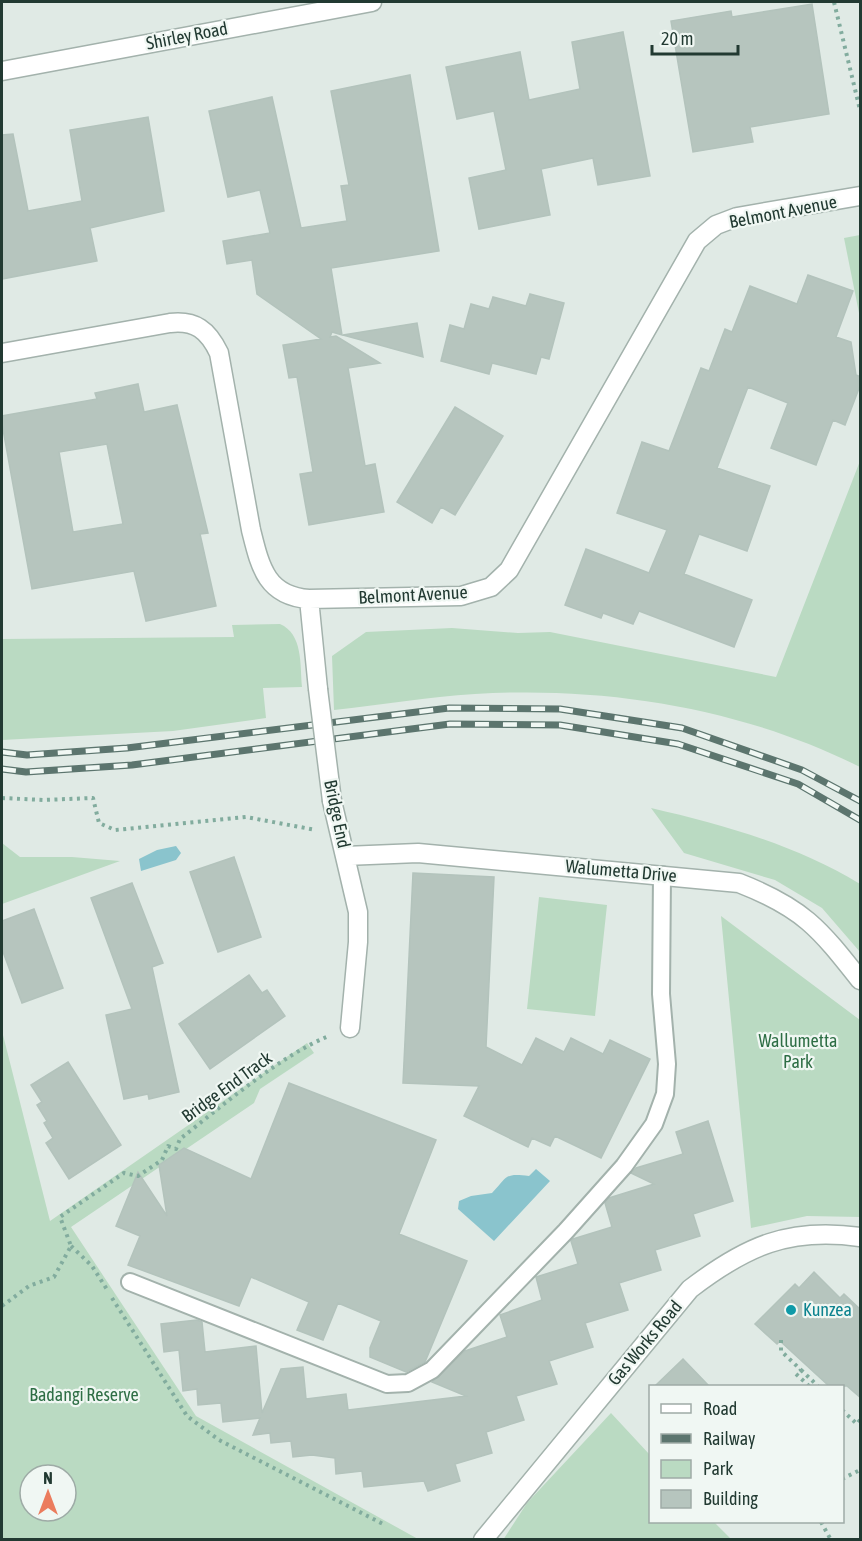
<svg xmlns="http://www.w3.org/2000/svg" width="862" height="1541" font-family="'Asap Condensed',sans-serif">
	<rect width="100%" height="100%" fill="#e0eae5"/>
	<path fill="#badac2" fill-rule="evenodd" d="M860 235V318L844 238Z
		M860 461V767C743 708 605 686 475 694 428 697 381 705 334 710L332 656 366 632 452 628 518 633 550 632 776 677Z
		M280 624C303 634 300 664 302 687L263 688 266 718 173 731 2 740V639L234 637 232 625Z
		M651 808C724 825 796 845 860 884V952L822 908 775 880 684 853Z
		M2 843 20 857H72L120 861 2 904Z
		M539 897 607 905 595 1016 527 1009Z
		M721 916 860 1020V1217L807 1216 751 1228Z
		M2 1031 50 1221 307 1043 314 1053 260 1089 254 1103 71 1227 196 1416 418 1539H2ZM30 1475H66V1511H30Z
		M611 1413 650 1455V1522H714L731 1539 503 1540 527 1503Z"/>
	<path fill="#8ac4cd" d="M176 846 181 853 176 860 141 871 139 859 157 850Z
		M536 1169 550 1181 494 1241 458 1209 459 1201 471 1196 492 1193C508 1177 503 1173 529 1176Z"/>
	<path fill="#b6c5be" stroke="#b3c3bc" stroke-width="1.5" fill-rule="evenodd" d="M812 4 829 114 750 127 753 142 693 152 671 21 731 11 732 17Z
		M623 32 650 176 598 185 593 158 541 169 550 215 479 229 469 178 506 170 494 111 457 119 446 67 520 52 529 100 580 89 572 42Z
		M410 75 439 251 331 268 342 335 332 332 330 337 336 336 380 363 348 368 365 466 375 464 384 512 309 525 300 474 313 472 297 377 289 378 283 345 321 339 257 294 252 260 227 264 223 241 270 233 260 190 228 197 209 111 272 97 301 228 347 221 341 186 349 185 331 91Z
		M148 117 164 211 90 228 97 261 2 279V135L13 134 28 211 82 201 70 130Z
		M808 275 853 291 836 337 851 342 856 375 861 377V383L845 425 833 420 816 465 771 448 788 403 748 387 717 468 770 486 747 551 699 534 684 574 752 600 734 647 639 611 633 624 603 613 601 618 565 605 586 549 649 573 667 530 617 513 642 442 669 451 701 368 709 371 725 329 732 332 750 286 797 304Z
		M530 294 564 303 549 359 541 357 536 374 492 363 489 374 441 361 450 325 464 329 471 304 489 309 493 297 526 306Z
		M417 323 423 357 343 335Z
		M138 384 144 412 177 405 208 533 200 534 216 606 146 621 134 571 32 589 2 424V416L97 399 95 393ZM107 444 123 524 73 532 59 452Z
		M455 407 503 436 455 515 441 507 432 523 397 502Z
		M234 857 261 937 218 952 190 872Z
		M413 873 494 877 486 1047 522 1065 536 1038 564 1052 571 1038 603 1054 610 1040 650 1059 601 1158 555 1136 550 1146 532 1138 528 1147 464 1116 479 1086 403 1083Z
		M132 883 163 963 152 967 179 1092 149 1099 148 1094 124 1099 106 1015 132 1009 91 898Z
		M34 909 63 988 22 1003 2 949V921Z
		M249 975 262 993 267 990 285 1016 210 1069 179 1024Z
		M68 1062 121 1145 69 1179 46 1143 53 1138 44 1123 47 1121 37 1105 42 1102 31 1085Z
		M289 1083 436 1140 399 1234 467 1261 425 1362 406 1372 370 1357V1348L381 1321 338 1303 323 1340 297 1330 309 1302 251 1277 239 1306 128 1265 140 1236 116 1226 138 1172 167 1216 159 1165 184 1148 251 1179Z
		M708 1121 733 1201 693 1214 700 1236 655 1250 661 1270 619 1283 628 1310 585 1323 593 1347 549 1361 557 1384 516 1396 524 1420 486 1432 492 1453 455 1464 460 1481 428 1491 424 1481 364 1487 362 1471 336 1474 335 1458 312 1455 293 1457 291 1441 271 1443 270 1433 253 1435 260 1418 223 1422 221 1403 198 1405 197 1389 183 1391 179 1350 164 1352 161 1324 197 1320 202 1322 205 1352 256 1346 262 1413 281 1369 303 1367 306 1399 346 1394 348 1410 466 1396 432 1382 465 1351 507 1337 500 1315 542 1300 536 1277 578 1264 571 1241 573 1239 612 1227 605 1203 609 1198 654 1184 631 1173 636 1168 683 1154 676 1132Z
		M814 1272 840 1298 844 1294 861 1310V1398L847 1386H829L780 1341 777 1344 755 1324 795 1284 799 1288Z
		M683 1359 709 1386H655Z"/>
	<g fill="none" stroke-linecap="round" stroke-linejoin="round">
		<defs>
			<path id="service" d="M130 1282 387 1384 408 1383 432 1370 566 1231 624 1166 654 1124 665 1094 667 1064 661 994 662 875"/>
			<path id="minor" d="M2 71 372 2
				M2 353 170 323C195 320 208 330 219 353L251 530C260 566 266 596 309 599L461 596 491 587 509 570 697 241 716 225 737 217 860 196
				M309 599 318 689
				M332 801 358 912V942L350 1028
				M345 856 418 853 739 883C803 908 819 928 860 980
				M483 1540 690 1289C746 1246 789 1227 860 1237"/>
		</defs>
		<use href="#service" stroke="#a3b2ac" stroke-width="20"/>
		<use href="#minor" stroke="#a3b2ac" stroke-width="21"/>
		<path stroke="#82ac9e" stroke-width="4" stroke-dasharray="3 4.5" stroke-linecap="butt" d="M834 2 860 110
			M2 798 43 800 93 798 99 823 115 830 246 817 316 830
			M71 1246 92 1266 108 1291
			M112 1298 187 1416 219 1440 385 1525
			M2 1306 29 1286 54 1277 71 1246 60 1217 124 1173 138 1176 162 1160 168 1146 176 1149 180 1139C222 1106 281 1055 329 1036
			M781 1340V1351L801 1370 796 1374 809 1386
			M801 1370 818 1386
			M842 1410 857 1424 860 1420
			M842 1479 860 1470
			M821 1522 831 1540
			M685 1540H686"/>
		<use href="#service" stroke="#fff" stroke-width="16"/>
		<use href="#minor" stroke="#fff" stroke-width="18"/>
		<defs>
			<path id="rail" d="M2 752 27 755 127 748 449 708 560 709 682 728 802 770 860 801
				M2 769 26 772 132 765 450 724 560 725 678 744 798 784 860 820"/>
		</defs>
		<use href="#rail" stroke="#5c756e" stroke-width="7"/>
		<use href="#rail" stroke="#f0f7f3" stroke-width="4.5" stroke-dasharray="14" stroke-linecap="butt"/>
		<defs>
			<path id="minor-bridge" d="M318 689 332 801"/>
		</defs>
		<use href="#minor-bridge" stroke="#a3b2ac" stroke-width="21" stroke-linecap="butt"/>
		<use href="#minor-bridge" stroke="#fff" stroke-width="18"/>
	</g>
	<circle fill="#0f9aa8" stroke="#f0f7f3" stroke-width="2" cx="791" cy="1310" r="6"/>
	<g text-anchor="middle" stroke-width="4.5" stroke-linejoin="round" paint-order="stroke">
		<g font-size="18" fill="#223a32" stroke="#f0f7f3">
			<text transform="translate(187 36) rotate(-11)" y="6">Shirley Road</text>
			<text transform="translate(783 212) rotate(-11)" y="6">Belmont Avenue</text>
			<text transform="translate(413 595) rotate(-3)" y="6">Belmont Avenue</text>
			<text transform="translate(337 814) rotate(78)" y="6">Bridge End</text>
			<text transform="translate(621 871) rotate(5)" y="6">Walumetta Drive</text>
			<text transform="translate(227 1087) rotate(-36)" y="6">Bridge End Track</text>
			<text transform="translate(645 1343) rotate(-50)" y="6">Gas Works Road</text>
		</g>
		<g font-size="18" fill="#2e6e45" stroke="#f0f7f3">
			<text x="798" y="1047">Wallumetta<tspan x="798" dy="21">Park</tspan></text>
			<text x="84" y="1401">Badangi Reserve</text>
		</g>
		<g font-size="18" fill="#0d838f" stroke="#f0f7f3" text-anchor="start">
			<text x="803" y="1316">Kunzea</text>
		</g>
	</g>
	<rect width="862" height="1541" fill="none" stroke="#223a32" stroke-width="6"/>
	<rect x="649" y="1385" width="195" height="138" fill="#f0f7f3" stroke="#9eaba6" stroke-width="1.5"/>
	<rect x="661" y="1404" width="30" height="9" fill="#ffffff" stroke="#9eaba6" stroke-width="1.5"/>
	<text x="703" y="1415" font-size="18" fill="#223a32">Road</text>
	<rect x="661" y="1434" width="30" height="9" fill="#5c756e" stroke="#9eaba6" stroke-width="1.5"/>
	<text x="703" y="1445" font-size="18" fill="#223a32">Railway</text>
	<rect x="661" y="1460" width="30" height="18" fill="#badac2" stroke="#9eaba6" stroke-width="1.5"/>
	<text x="703" y="1475" font-size="18" fill="#223a32">Park</text>
	<rect x="661" y="1490" width="30" height="18" fill="#b6c5be" stroke="#9eaba6" stroke-width="1.5"/>
	<text x="703" y="1505" font-size="18" fill="#223a32">Building</text>
	<g transform="translate(48 1493)"><circle r="28" fill="#f0f7f3" stroke="#9eaba6" stroke-width="1.5"/>
	<path d="M0-4.5L10 22L0 15L-10 22Z" fill="#eb7c5d"/>
	<text y="-9" font-size="16" font-weight="bold" text-anchor="middle" fill="#223a32">N</text>
	</g>
	<path d="M652 45v9h86v-9" fill="none" stroke="#223a32" stroke-width="3"/>
	<text x="661" y="45" font-size="18" fill="#223a32" stroke="#f0f7f3" stroke-width="4.5" paint-order="stroke">20 m</text>
</svg>
